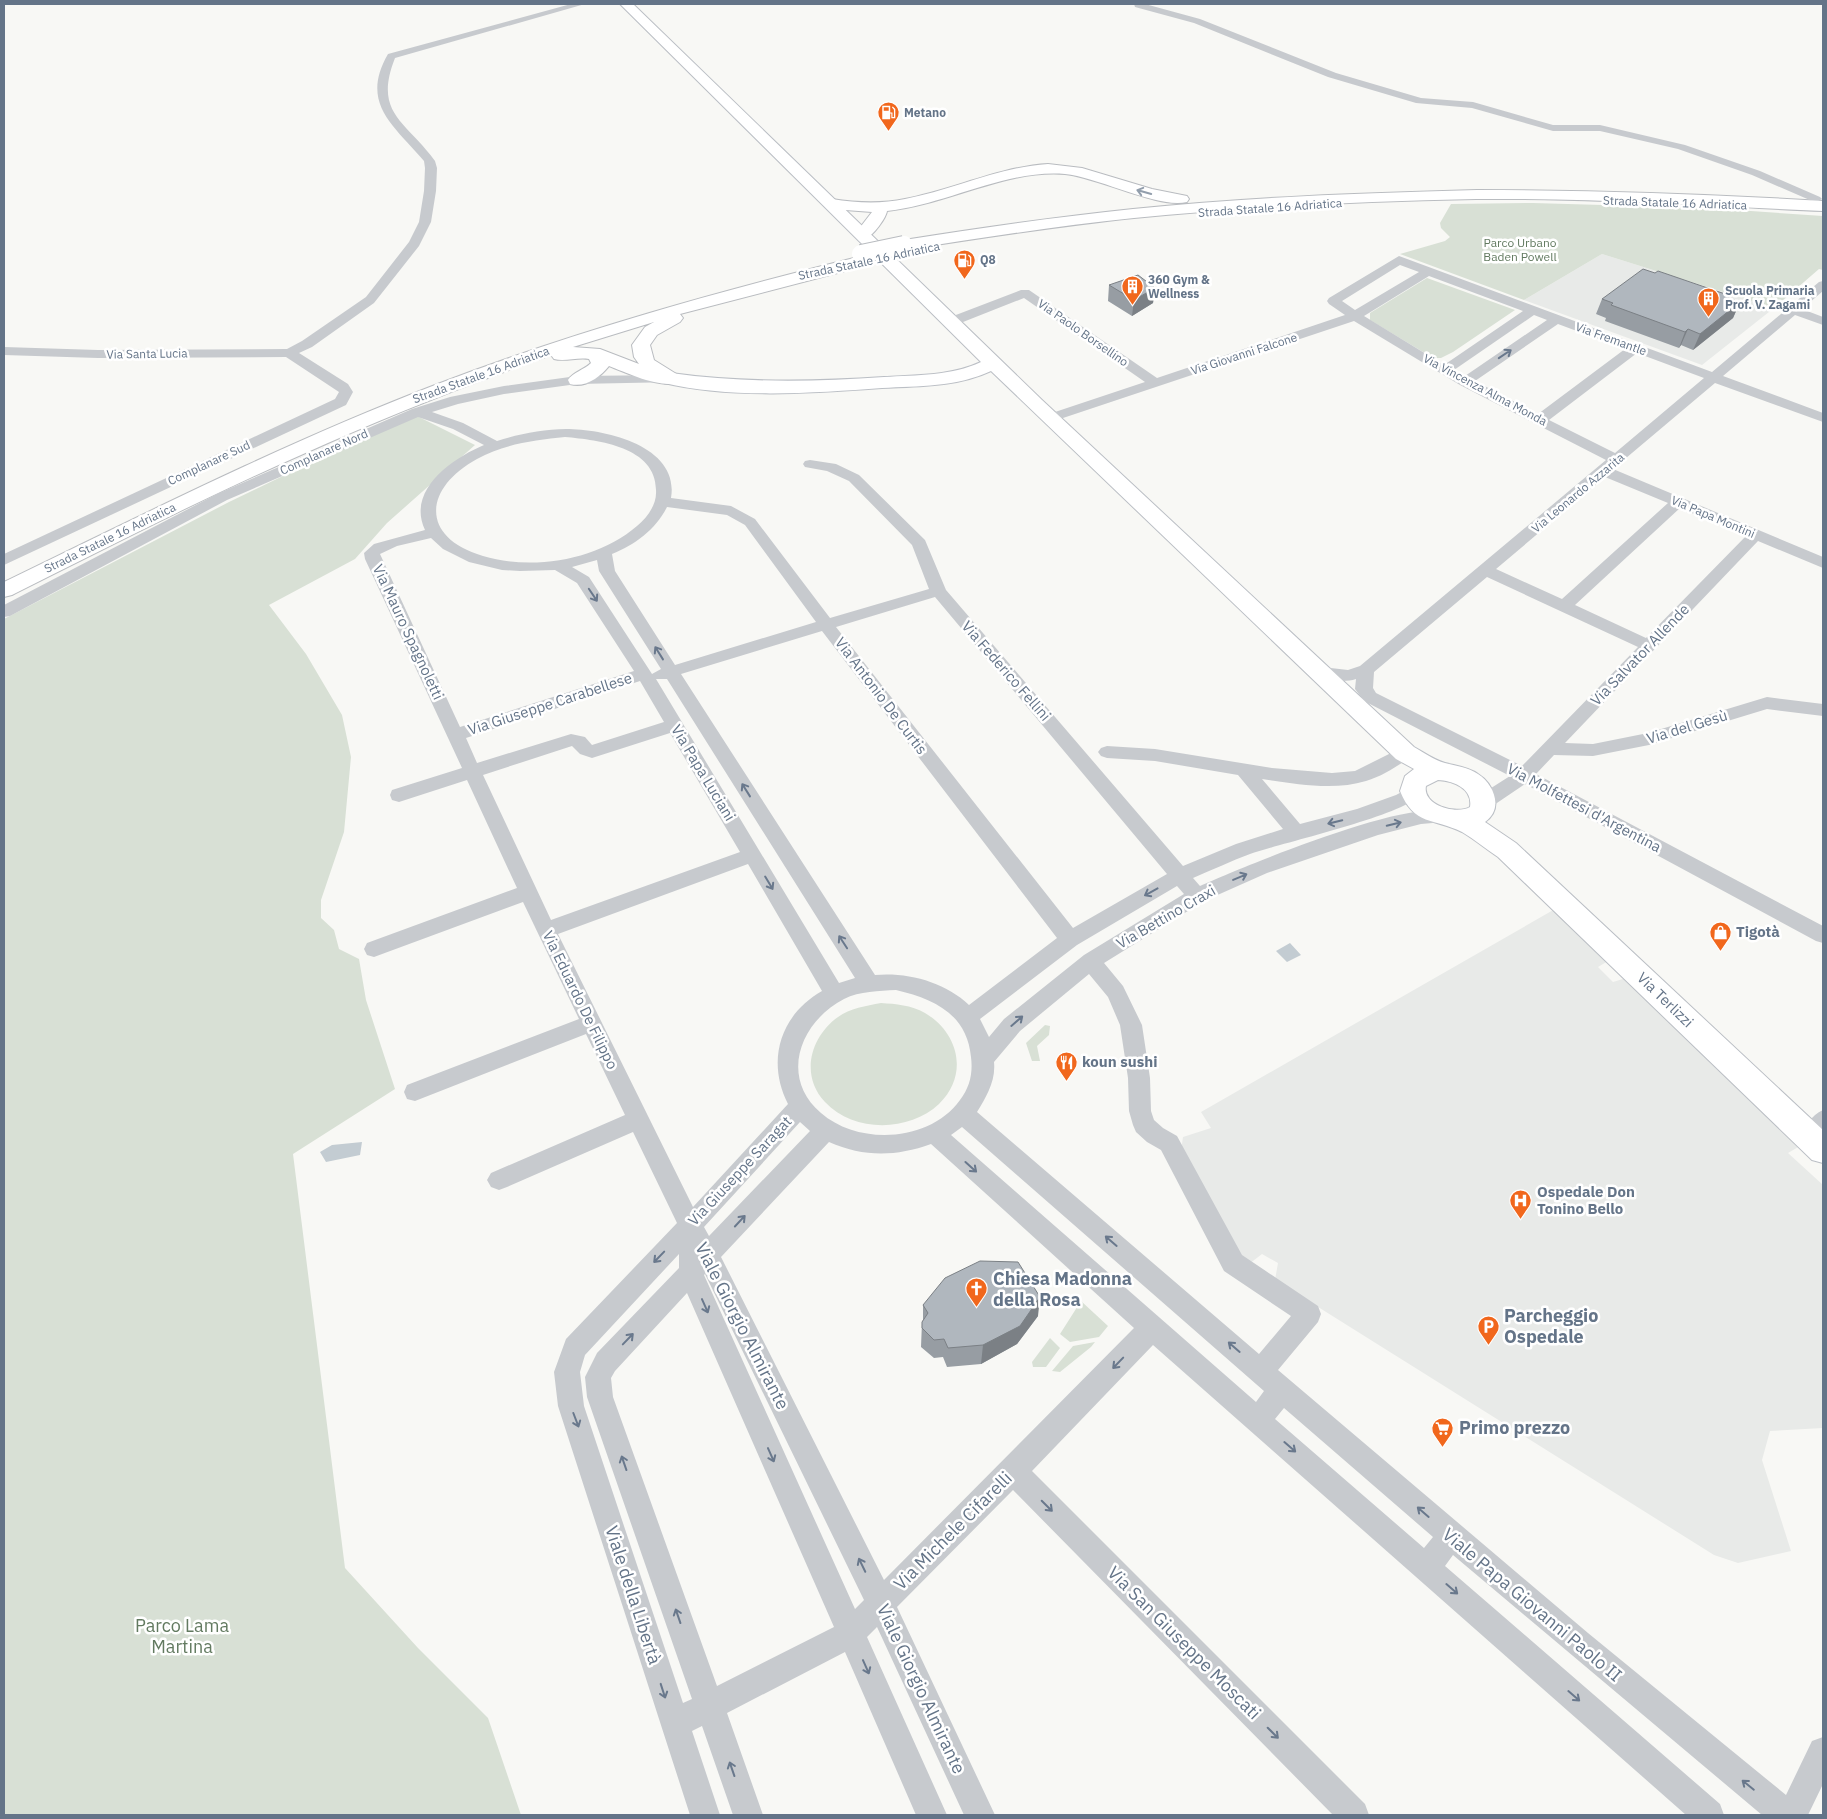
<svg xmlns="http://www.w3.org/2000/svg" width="1827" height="1819" font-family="'IBM Plex Sans',sans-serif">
	<rect width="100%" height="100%" fill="#f8f8f5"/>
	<path fill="#e8eae8" d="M1602 254 1774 308 1702 365 1524 300Z
		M1555 909 1608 961 1598 967 1613 982 1626 978 1800 1146 1788 1153 1823 1185V1428L1770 1431 1762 1460 1791 1551 1738 1563 1714 1555 1275 1280 1278 1263 1262 1254 1249 1264 1239 1258 1181 1151 1183 1137 1211 1128 1201 1112Z"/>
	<path fill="#d8e0d5" d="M1533 203 1707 208 1823 216V270L1819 269 1774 308 1602 254 1524 300 1400 254 1445 241 1450 237 1441 228 1440 223 1451 204Z
		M1427 278 1515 310 1453 352 1441 358H1433L1370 320V313Z
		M417 416 475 445 387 523 355 559 269 605 306 654 342 715 351 757 344 832 321 900V918L334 930 339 949 359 959 366 1000 395 1089 293 1154 345 1568 418 1648 488 1718 521 1815H4V619L229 502 324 456Z
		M881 1003C896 1004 911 1005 925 1013 959 1033 969 1075 939 1104 909 1132 854 1133 825 1102 800 1076 810 1037 838 1017 850 1008 866 1006 881 1003Z
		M1045 1025 1050 1026 1049 1035 1037 1046 1040 1061H1032L1026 1043Z
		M1081 1301 1108 1326 1099 1337 1070 1342 1060 1334Z
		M1050 1338 1060 1348 1046 1367H1033L1032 1362Z
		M1095 1342 1091 1347 1060 1372 1052 1371 1073 1346Z"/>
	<path fill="#c3ccd2" d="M1290 943 1301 955 1287 962 1276 951Z
		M362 1142 360 1155 326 1162 320 1152 332 1145Z"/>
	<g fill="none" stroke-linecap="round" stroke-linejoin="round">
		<defs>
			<path id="secondary" d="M620 4H633L1042 400 1414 747C1423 752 1434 760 1445 763 1456 766 1468 767 1478 774 1494 784 1504 809 1485 822L1516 843 1823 1130V1163L1812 1160 1498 857C1486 849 1474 839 1462 832 1434 818 1414 826 1400 791L1405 776 1414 769 1396 759 991 371C957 387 918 386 882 388 814 393 731 399 664 383L662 379 664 375 671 373C742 383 812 382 884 377 917 375 951 376 981 362ZM1438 780C1453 781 1473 788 1470 807 1456 815 1422 805 1426 786Z"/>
			<path id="highway" d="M1048 164 1082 168 1152 189 1187 196 1189 199 1187 202C1158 209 1098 177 1065 174 1006 169 946 205 887 211 886 218 873 236 866 238 862 239 861 238 857 237L855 234 872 212 832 209 826 207 824 204 826 201 832 199C857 203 881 204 905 199 953 190 999 167 1048 164Z
				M1477 190C1593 190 1708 194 1823 201V211C1707 206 1592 198 1476 199 1362 201 1247 207 1134 218 1057 226 980 238 904 250L898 249 896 245 898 241 904 240C980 228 1056 217 1133 209 1248 197 1362 193 1477 190Z
				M866 255 872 256 874 260 872 264 680 314 683 318 680 322 657 335 650 345 654 360 678 375 680 379 678 383C659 388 627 373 609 366 600 377 586 388 570 384L568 380C573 372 584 370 591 363L589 359C577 357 565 362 554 359L551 355C466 385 383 418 301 455 203 498 108 547 12 595L4 597V582C146 513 287 442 435 385 576 331 720 291 866 255ZM654 322 645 327 632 345 634 357 639 364 600 349 573 347Z"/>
		</defs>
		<use href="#secondary" stroke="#bbbfc5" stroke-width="2"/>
		<use href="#highway" stroke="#b9bcc0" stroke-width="2"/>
		<path fill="#c7cace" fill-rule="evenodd" d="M571 4H585L395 58C373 114 406 121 435 161L437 168 436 191 431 222 419 246 374 303 312 347 299 353 348 384 353 392 346 405 4 565V554L335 399 339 392 286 357 98 358 4 355V347L98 350 287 349 302 341 366 297 409 242 419 222 424 191 425 168 424 161C395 126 359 104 388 54Z
			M1134 4H1145L1200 19 1336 73 1421 98 1473 102 1553 125H1600L1685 145 1760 171 1820 197 1822 199 1816 202 1812 201 1752 175 1678 149 1600 131H1553L1472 108 1416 103 1328 77 1194 23 1135 7Z
			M1399 256 1712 372 1819 282 1823 281V291L1802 309 1823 317V325L1795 315 1723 376 1823 413V422L1715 383 1613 469 1823 557V568L1758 541 1565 743 1593 744 1648 733 1767 697 1823 704V716L1767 709 1649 745 1593 756 1554 755 1536 774 1823 926V943L1816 941 1525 784 1491 807 1484 809 1477 807 1475 802 1477 797 1510 776 1364 701 1355 689 1356 679C1344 683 1328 680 1316 677L1313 673 1316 669 1322 667 1348 670 1360 666 1606 460 1460 385 1354 321 1051 422 1046 421 1044 418 1046 415 1145 382 1024 298 958 324H948L947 321 948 318 1021 290H1029L1157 378 1345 315 1329 304 1327 301 1329 298ZM1400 265 1419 272 1355 310 1342 301ZM1429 276 1523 311 1444 365 1364 316ZM1534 315 1547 320 1465 376 1454 370ZM1558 324 1625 349 1538 414 1475 381ZM1637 353 1704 378 1615 453 1549 420ZM1605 477 1668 503 1562 599 1496 569ZM1680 508 1746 536 1646 638 1575 605ZM1487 577 1638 647 1522 766 1376 693 1373 688 1374 672Z
			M671 375 676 376 678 379 676 382 577 384 504 394 458 404 432 412 463 423 497 441C519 434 543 429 566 429 605 429 680 446 671 498L731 506 755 519 830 618 929 589 912 545 849 481 827 471 805 467 803 464 805 461 810 460 836 464 859 475 925 540 946 590 1183 866 1236 844 1283 829 1238 775 1155 761 1107 758 1101 756 1098 752 1101 748 1107 746 1155 749 1272 768 1332 773 1355 771 1399 749 1405 747 1411 749 1414 753 1411 757C1397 766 1383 776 1366 781 1334 791 1295 784 1262 779L1300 824 1357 809 1396 795 1413 786 1420 788 1422 793C1410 814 1281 843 1250 854 1231 861 1212 870 1193 878L1200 886C1243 867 1404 800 1444 812L1446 817 1444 822 1421 824 1378 835 1267 873 1204 901 1104 963 1123 986 1142 1025 1150 1078 1151 1111 1154 1120 1163 1128 1177 1136 1242 1255 1318 1306 1321 1314 1318 1322 1278 1370 1588 1633 1786 1795 1812 1741 1823 1737V1784L1808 1815H1762L1453 1555 1445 1566 1720 1804 1724 1815H1686L1153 1345 1032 1471 1365 1804 1369 1815H1333L1013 1490 897 1607 995 1815H964L877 1627 867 1637 947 1815H916L845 1652 727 1713 763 1815H733L702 1726 692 1731 720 1815H690L558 1406 554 1372 566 1339 677 1223 633 1132 507 1187 499 1190 491 1187 487 1180 491 1173 625 1115 586 1034 415 1101 407 1099 404 1092 407 1085 579 1019 523 902 374 957 367 955 364 949 367 943 517 888 467 780 399 802 392 800 390 795 392 790 462 768 365 559 364 553 374 544 425 530C406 490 453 458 484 445L453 429 418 417 227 500 10 616 4 617V605L217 494 412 409 450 397 504 386 577 376ZM565 437C599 440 656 447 656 490 657 504 648 517 637 526 598 560 533 571 483 556 419 537 424 488 477 459 504 444 535 440 565 437ZM667 507 727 515 745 525 816 622 675 665 615 571 612 554C635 545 656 529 667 507ZM431 538 443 549 469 562 502 570 520 571 555 570 577 583 634 671 460 727 380 554 397 546ZM597 560 599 571 661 669 652 674 589 577 572 567ZM935 597 1167 874 1073 928 836 627ZM822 631 1057 938 969 1005C945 982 908 972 875 975L681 674ZM656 679H667L855 978 839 983ZM640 681 664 722 592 745 585 737 571 734 477 763 466 738ZM670 733 740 852 551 920 483 775 572 746 580 754 592 758ZM748 864 822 991C780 1015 766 1061 788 1104L693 1207 558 934ZM1177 886 1184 894 1084 955 1004 1019 989 1037 980 1019 1077 945ZM1089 974 1108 997 1120 1025 1128 1078 1129 1111 1133 1125 1136 1132 1147 1142 1161 1150 1224 1271 1291 1316 1259 1354 977 1112C986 1097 996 1081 994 1062L1020 1031ZM896 990C934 999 967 1014 971 1057 973 1073 970 1087 960 1100 930 1142 859 1146 821 1113 779 1077 800 1022 844 999 860 991 879 991 896 990ZM800 1122 810 1131 709 1236 704 1227ZM962 1127 1264 1391 1256 1402 951 1135ZM829 1142C863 1157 895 1157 931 1144L1134 1328 884 1580 721 1257ZM679 1254V1268L597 1353 585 1377 587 1397 692 1699 683 1703 584 1406 580 1372 585 1355ZM705 1274 864 1600 855 1609 704 1275ZM687 1293 834 1627 717 1686 613 1397 611 1378 615 1371ZM1284 1408 1433 1537 1424 1548 1275 1419Z
			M1823 1110C1824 1127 1827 1154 1803 1145L1800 1138C1805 1127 1811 1115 1823 1110Z"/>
		<use href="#secondary" fill="#fff" fill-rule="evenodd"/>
		<use href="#highway" fill="#fff" fill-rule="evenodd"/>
		<defs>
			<path id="highway-bridge" d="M861 254 904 245"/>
		</defs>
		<use href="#highway-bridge" stroke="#b9bcc0" stroke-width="20" stroke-linecap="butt"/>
		<use href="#highway-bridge" stroke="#fff" stroke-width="18"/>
	</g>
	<path fill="#979da3" d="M1655 273 1740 302 1733 318 1693 350 1681 345 1679 348 1605 321 1606 318 1596 314 1602 299Z
		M1109 285 1155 288 1153 303 1132 316 1108 301Z
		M923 1305 1038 1316 1017 1344 981 1364 947 1367 943 1357 934 1358 921 1347 922 1322 923 1320Z"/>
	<path fill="#7b8085" d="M1155 288 1153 303 1132 316 1134 300Z
		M1740 302 1733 318 1693 350 1700 334Z
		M1688 329 1681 345 1679 348 1685 332Z
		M1040 1297 1038 1316 1017 1344 981 1364 983 1345Z"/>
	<path fill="#b0b7be" stroke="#7b8085" d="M1643 269 1655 273 1658 271 1731 296 1728 298 1740 302 1700 334 1688 329 1685 332 1611 305 1613 303 1602 299Z
		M1138 275 1155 288 1134 300 1109 285Z
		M980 1261 1018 1262 1040 1297 1020 1326 983 1345 948 1348 944 1339 934 1340 922 1328V1322L928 1313 923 1305 945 1278Z"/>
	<defs><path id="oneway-shaft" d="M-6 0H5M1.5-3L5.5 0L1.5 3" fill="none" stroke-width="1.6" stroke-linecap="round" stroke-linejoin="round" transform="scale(1.25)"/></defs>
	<use stroke="#929eac" href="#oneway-shaft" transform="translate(1144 192) rotate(-164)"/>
	<g stroke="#69788c">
		<use href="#oneway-shaft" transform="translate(1505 354) rotate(-34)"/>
		<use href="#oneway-shaft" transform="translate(593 595) rotate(56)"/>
		<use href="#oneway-shaft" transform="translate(659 653) rotate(-122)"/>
		<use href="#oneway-shaft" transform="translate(746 790) rotate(-122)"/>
		<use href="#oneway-shaft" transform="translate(1335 822) rotate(166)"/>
		<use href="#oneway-shaft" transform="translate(1394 824) rotate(-14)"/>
		<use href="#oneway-shaft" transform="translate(1240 877) rotate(-23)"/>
		<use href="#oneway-shaft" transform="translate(769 883) rotate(59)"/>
		<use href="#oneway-shaft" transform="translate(1151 892) rotate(151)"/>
		<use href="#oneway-shaft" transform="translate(843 942) rotate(-123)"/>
		<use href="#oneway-shaft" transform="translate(1017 1021) rotate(-41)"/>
		<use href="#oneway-shaft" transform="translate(971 1167) rotate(42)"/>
		<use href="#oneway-shaft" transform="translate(740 1221) rotate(-47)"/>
		<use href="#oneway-shaft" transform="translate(1111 1241) rotate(-139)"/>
		<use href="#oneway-shaft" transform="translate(659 1257) rotate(134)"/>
		<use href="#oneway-shaft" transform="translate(705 1306) rotate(66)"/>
		<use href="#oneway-shaft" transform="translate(628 1339) rotate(-46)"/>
		<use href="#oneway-shaft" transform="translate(1234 1347) rotate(-139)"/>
		<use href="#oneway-shaft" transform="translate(1118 1363) rotate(134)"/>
		<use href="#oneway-shaft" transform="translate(576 1420) rotate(69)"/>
		<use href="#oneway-shaft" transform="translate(1290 1447) rotate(41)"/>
		<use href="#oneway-shaft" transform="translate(771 1455) rotate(66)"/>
		<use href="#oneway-shaft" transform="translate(624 1463) rotate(-109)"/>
		<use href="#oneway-shaft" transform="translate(1047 1506) rotate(45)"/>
		<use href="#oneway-shaft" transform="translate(1423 1512) rotate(-139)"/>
		<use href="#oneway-shaft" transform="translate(862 1565) rotate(-116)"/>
		<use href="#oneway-shaft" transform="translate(1452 1589) rotate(41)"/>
		<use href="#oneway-shaft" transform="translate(678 1616) rotate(-109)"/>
		<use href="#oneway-shaft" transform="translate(866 1667) rotate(66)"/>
		<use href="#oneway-shaft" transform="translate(663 1691) rotate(72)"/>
		<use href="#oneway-shaft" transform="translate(1574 1696) rotate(41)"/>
		<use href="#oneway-shaft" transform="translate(1273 1733) rotate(45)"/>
		<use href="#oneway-shaft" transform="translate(732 1769) rotate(-109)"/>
		<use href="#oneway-shaft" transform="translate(1748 1785) rotate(-141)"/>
	</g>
	<defs>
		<symbol id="fuel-pin" viewBox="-11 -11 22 30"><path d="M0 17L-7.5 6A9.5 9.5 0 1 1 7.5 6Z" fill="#f1671c" stroke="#fff"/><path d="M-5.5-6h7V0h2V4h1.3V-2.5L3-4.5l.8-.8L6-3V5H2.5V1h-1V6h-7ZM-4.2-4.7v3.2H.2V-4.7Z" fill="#fff"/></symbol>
		<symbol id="building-pin" viewBox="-11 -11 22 30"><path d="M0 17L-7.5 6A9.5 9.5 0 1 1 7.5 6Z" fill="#f1671c" stroke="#fff"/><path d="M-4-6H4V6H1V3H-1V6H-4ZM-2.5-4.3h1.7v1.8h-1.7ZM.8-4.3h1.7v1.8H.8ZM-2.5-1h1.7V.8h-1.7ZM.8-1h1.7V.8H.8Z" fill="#fff"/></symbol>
		<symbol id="shop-pin" viewBox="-11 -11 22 30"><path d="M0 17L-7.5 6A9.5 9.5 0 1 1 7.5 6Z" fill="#f1671c" stroke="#fff"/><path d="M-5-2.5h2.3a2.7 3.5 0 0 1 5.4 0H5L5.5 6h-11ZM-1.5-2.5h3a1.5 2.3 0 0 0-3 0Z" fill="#fff"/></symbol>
		<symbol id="restaurant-pin" viewBox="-11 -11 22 30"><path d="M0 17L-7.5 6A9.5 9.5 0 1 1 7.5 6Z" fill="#f1671c" stroke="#fff"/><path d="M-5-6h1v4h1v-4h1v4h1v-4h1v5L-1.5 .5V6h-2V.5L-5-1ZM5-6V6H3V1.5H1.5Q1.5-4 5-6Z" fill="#fff"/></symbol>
		<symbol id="hospital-pin" viewBox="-11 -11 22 30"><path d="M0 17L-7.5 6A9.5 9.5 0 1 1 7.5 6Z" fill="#f1671c" stroke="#fff"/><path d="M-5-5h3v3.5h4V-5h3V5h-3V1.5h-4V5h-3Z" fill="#fff"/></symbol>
		<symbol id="church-pin" viewBox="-11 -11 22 30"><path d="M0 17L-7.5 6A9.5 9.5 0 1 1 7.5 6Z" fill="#f1671c" stroke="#fff"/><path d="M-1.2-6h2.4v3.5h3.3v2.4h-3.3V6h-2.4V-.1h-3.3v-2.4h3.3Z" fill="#fff"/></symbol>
		<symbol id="parking-pin" viewBox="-11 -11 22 30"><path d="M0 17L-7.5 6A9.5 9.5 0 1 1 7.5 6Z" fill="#f1671c" stroke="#fff"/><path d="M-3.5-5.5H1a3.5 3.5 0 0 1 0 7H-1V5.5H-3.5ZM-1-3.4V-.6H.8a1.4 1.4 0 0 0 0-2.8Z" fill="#fff"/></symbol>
		<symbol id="supermarket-pin" viewBox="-11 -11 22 30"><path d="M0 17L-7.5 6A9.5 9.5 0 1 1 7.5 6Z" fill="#f1671c" stroke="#fff"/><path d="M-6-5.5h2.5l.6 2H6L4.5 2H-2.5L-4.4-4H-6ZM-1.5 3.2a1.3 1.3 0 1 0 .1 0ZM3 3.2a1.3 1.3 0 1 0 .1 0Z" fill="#fff"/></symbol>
	</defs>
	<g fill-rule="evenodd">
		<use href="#fuel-pin" x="876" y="100" width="25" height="34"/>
		<use href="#fuel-pin" x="952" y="248" width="25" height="34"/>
		<use href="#building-pin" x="1120" y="274" width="25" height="34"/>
		<use href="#building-pin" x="1696" y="286" width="25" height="34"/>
		<use href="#shop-pin" x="1708" y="920" width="25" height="34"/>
		<use href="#restaurant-pin" x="1054" y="1050" width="25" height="34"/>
		<use href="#hospital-pin" x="1508" y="1188" width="25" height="34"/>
		<use href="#church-pin" x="964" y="1276" width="25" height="34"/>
		<use href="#parking-pin" x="1476" y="1314" width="25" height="34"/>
		<use href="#supermarket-pin" x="1430" y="1416" width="25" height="34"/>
	</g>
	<g text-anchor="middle" stroke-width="5" stroke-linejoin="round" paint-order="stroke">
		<g font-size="12" font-weight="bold" fill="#647488" stroke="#fff" text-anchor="start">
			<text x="904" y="117">Metano</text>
			<text x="980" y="264">Q8</text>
			<text x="1148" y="284">360 Gym &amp;<tspan x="1148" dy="14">Wellness</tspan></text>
			<text x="1725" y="295">Scuola Primaria<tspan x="1725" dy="14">Prof. V. Zagami</tspan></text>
		</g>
		<g font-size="12" fill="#647488" stroke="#fff">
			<text transform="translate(1675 203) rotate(2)" y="4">Strada Statale 16 Adriatica</text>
			<text transform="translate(1270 208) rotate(-4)" y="4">Strada Statale 16 Adriatica</text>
			<text transform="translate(869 261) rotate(-12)" y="4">Strada Statale 16 Adriatica</text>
			<text transform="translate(1083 333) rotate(35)" y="4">Via Paolo Borsellino</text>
			<text transform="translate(1611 339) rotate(20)" y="4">Via Fremantle</text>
			<text transform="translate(147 354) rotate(-1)" y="4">Via Santa Lucia</text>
			<text transform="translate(1244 354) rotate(-18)" y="4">Via Giovanni Falcone</text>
			<text transform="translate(481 375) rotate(-20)" y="4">Strada Statale 16 Adriatica</text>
			<text transform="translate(1485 390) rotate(28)" y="4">Via Vincenza Alma Monda</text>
			<text transform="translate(324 452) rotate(-24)" y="4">Complanare Nord</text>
			<text transform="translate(209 463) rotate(-25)" y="4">Complanare Sud</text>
			<text transform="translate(1578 493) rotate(-40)" y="4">Via Leonardo Azzarita</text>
			<text transform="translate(1713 517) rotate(23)" y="4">Via Papa Montini</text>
			<text transform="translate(110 538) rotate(-26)" y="4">Strada Statale 16 Adriatica</text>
		</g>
		<g font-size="12" fill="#627a60" stroke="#fff">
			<text x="1520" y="247">Parco Urbano<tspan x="1520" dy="14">Baden Powell</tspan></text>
		</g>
		<g font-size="15" fill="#647488" stroke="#fff">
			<text transform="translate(408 632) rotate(65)" y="5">Via Mauro Spagnoletti</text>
			<text transform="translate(1640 655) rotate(-46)" y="5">Via Salvator Allende</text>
			<text transform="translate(1006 671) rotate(49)" y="5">Via Federico Fellini</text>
			<text transform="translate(881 696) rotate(53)" y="5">Via Antonio De Curtis</text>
			<text transform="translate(550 704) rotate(-18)" y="5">Via Giuseppe Carabellese</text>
			<text transform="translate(1687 727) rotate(-17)" y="5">Via del Gesù</text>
			<text transform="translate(703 773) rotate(59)" y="5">Via Papa Luciani</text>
			<text transform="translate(1584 808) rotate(28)" y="5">Via Molfettesi d'Argentina</text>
			<text transform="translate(1166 917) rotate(-30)" y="5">Via Bettino Craxi</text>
			<text transform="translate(580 1000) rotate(64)" y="5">Via Eduardo De Filippo</text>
			<text transform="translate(1665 1000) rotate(44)" y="5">Via Terlizzi</text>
			<text transform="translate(740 1171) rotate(-47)" y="5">Via Giuseppe Saragat</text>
		</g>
		<g font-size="15" font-weight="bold" fill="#647488" stroke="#fff" text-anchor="start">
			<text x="1736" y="937">Tigotà</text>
			<text x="1082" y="1067">koun sushi</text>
			<text x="1537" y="1197">Ospedale Don<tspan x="1537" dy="17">Tonino Bello</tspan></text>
		</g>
		<g font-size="18" font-weight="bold" fill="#647488" stroke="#fff" text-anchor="start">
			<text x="993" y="1285">Chiesa Madonna<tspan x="993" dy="21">della Rosa</tspan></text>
			<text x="1504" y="1322">Parcheggio<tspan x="1504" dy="21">Ospedale</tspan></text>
			<text x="1459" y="1434">Primo prezzo</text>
		</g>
		<g font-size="18" fill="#647488" stroke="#fff">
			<text transform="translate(742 1326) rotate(63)" y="6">Viale Giorgio Almirante</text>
			<text transform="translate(953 1531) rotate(-45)" y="6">Via Michele Cifarelli</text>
			<text transform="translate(633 1595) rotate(72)" y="6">Viale della Libertà</text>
			<text transform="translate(1532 1605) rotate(40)" y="6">Viale Papa Giovanni Paolo II</text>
			<text transform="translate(1184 1643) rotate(45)" y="6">Via San Giuseppe Moscati</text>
			<text transform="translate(921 1689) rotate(65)" y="6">Viale Giorgio Almirante</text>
		</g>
		<g font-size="18" fill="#627a60" stroke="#fff">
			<text x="182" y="1632">Parco Lama<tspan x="182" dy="21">Martina</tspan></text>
		</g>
	</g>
	<rect width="1827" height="1819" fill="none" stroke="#647488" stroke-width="10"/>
</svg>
